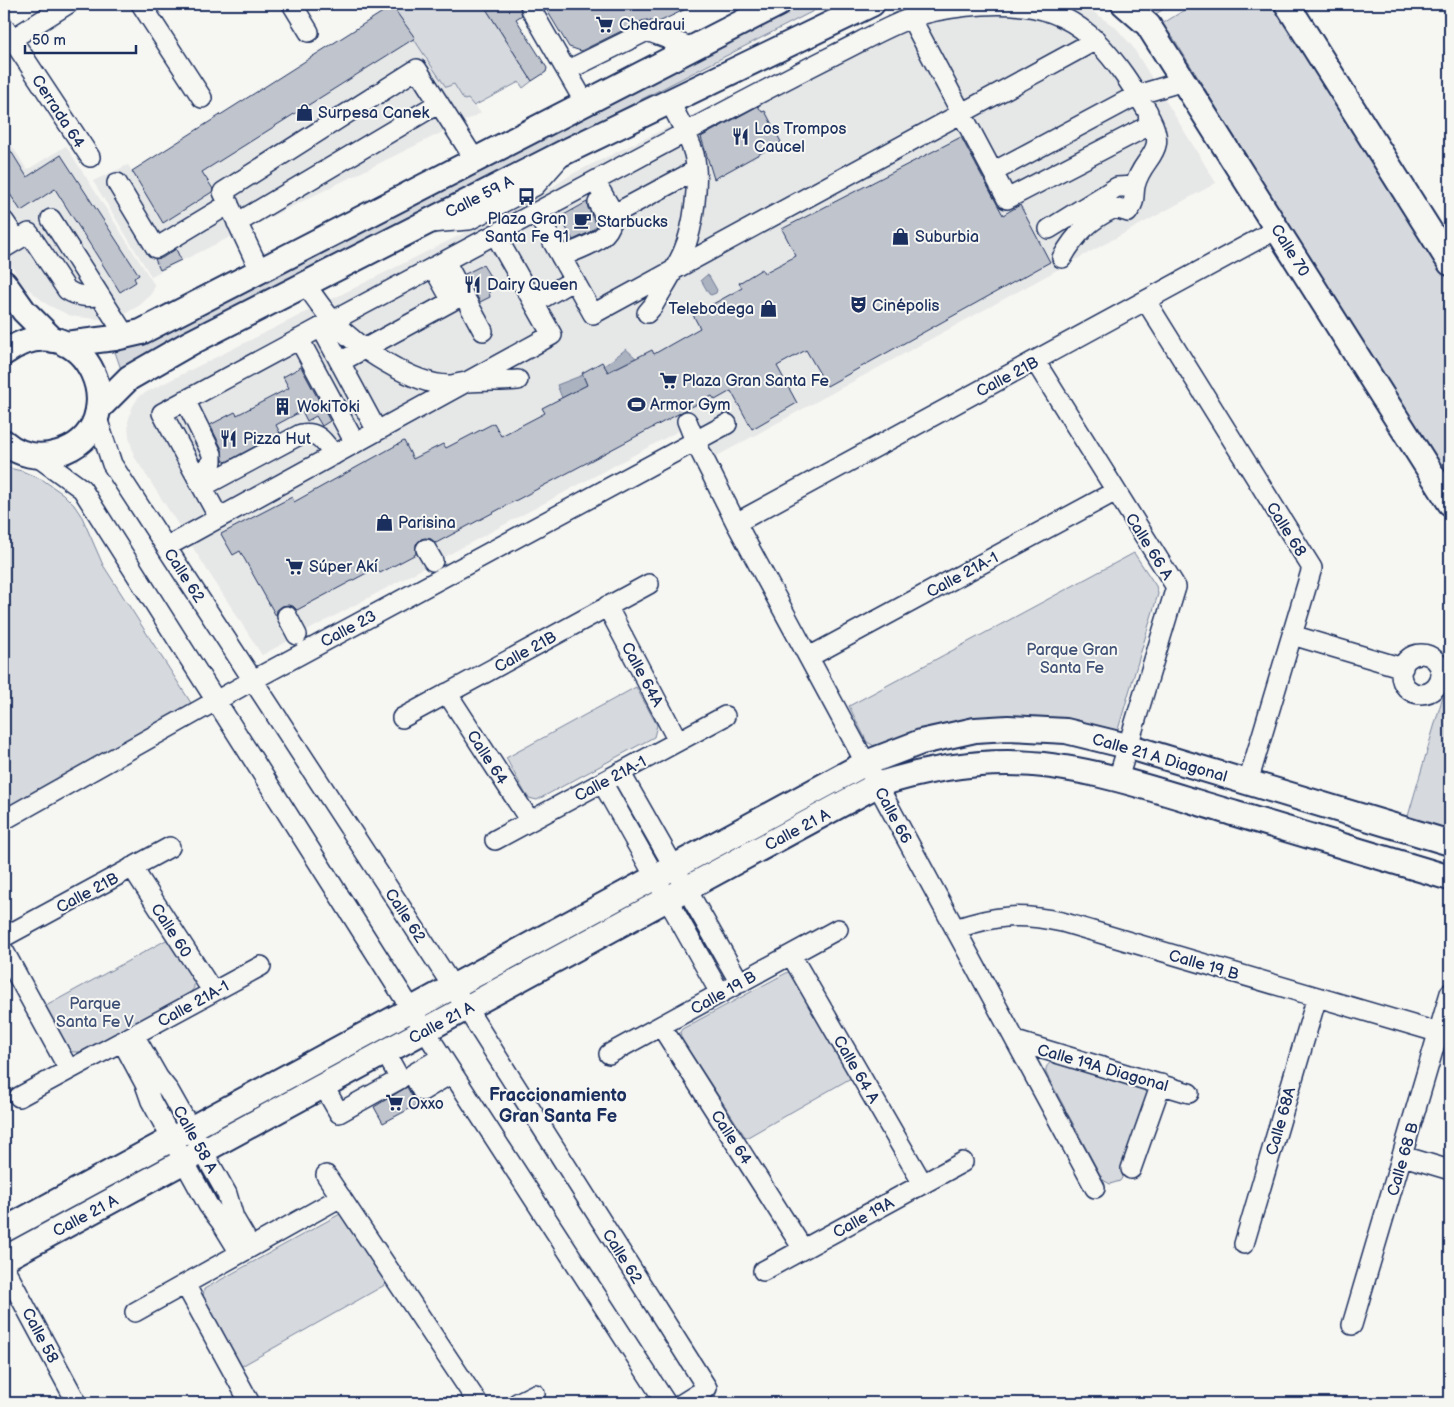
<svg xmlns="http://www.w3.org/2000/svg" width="1454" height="1407" font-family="'Balsamiq Sans',sans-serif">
	<rect width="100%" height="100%" fill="#f6f6f2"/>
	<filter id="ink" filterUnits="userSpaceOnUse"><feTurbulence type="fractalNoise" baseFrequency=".02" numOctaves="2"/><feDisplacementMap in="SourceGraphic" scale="10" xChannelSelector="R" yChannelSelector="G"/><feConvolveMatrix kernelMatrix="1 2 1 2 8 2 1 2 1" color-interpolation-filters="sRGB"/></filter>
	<g filter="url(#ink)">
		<path fill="#e6e7e7" d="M920 4H1082L1116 28 1132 46 1216 183 715 457 695 422 262 655 134 456 129 436 128 422 132 408 139 396 538 196 574 173Z
			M392 6 446 87 454 84 464 100 468 98 481 113 151 276 93 181 128 165 132 171Z
			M4 133 27 170 66 146 155 286 151 294 140 305 121 316 98 319 78 317 69 315 48 305 22 284 4 253Z"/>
		<path fill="#d6d9dd" stroke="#78849e" d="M395 4H483L532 81 523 88 519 82 474 106 468 99 464 100 454 84 446 87C427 61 411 33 392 6Z
			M803 4H827L152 351 138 360 123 375 114 349 150 339Z
			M1144 4H1172L1154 15Z
			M1194 4H1274L1450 282V485L1174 39 1162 24Z
			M4 467 22 471 43 480 63 494 74 505 82 517 103 565 193 706 4 810Z
			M1134 553 1156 586 1158 594 1117 733 960 722 923 729 876 747 867 742 849 706Z
			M1450 672V836L1406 823Z
			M636 687 657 725 654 737 537 800 529 798 525 793 506 758Z
			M168 939 194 978V988L190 993 83 1052H73L69 1050 44 1007Z
			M788 972 794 976 851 1078 746 1138 682 1040 680 1032 682 1029Z
			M1054 1061 1144 1087 1148 1093 1123 1176 1120 1181 1110 1184 1103 1180 1046 1073C1045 1067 1048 1063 1054 1061Z
			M340 1214 344 1215 390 1282 240 1367 203 1298 204 1289Z"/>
		<path fill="#abb2c0" stroke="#717e99" d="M707 275 709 276 717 290 716 293 711 295 709 294 701 280Z
			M626 349 636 358 608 372 604 366Z
			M583 375 588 385 562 398 557 385Z"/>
		<path fill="#c0c4cd" stroke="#1b2f5e" d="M483 4H521L520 9 522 15 516 19 547 68 546 72 532 81Z
			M543 4H696L657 23 647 20 642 21 581 51 569 47Z
			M392 6 415 38 202 172 213 189 212 192 163 223 132 171Z
			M758 106 762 112 765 111 781 142 714 179 701 137Z
			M961 137 1003 215 1020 205 1050 262 827 386 806 350 777 366 797 403 752 429 731 391 715 400 712 396 436 543 431 539 425 538 421 539 416 544V554L380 573 376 568 297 610 293 606 288 605 282 606 277 610 276 616 240 551 233 555 221 534 292 497 294 502 404 441 413 459 443 444 446 448 494 423 501 436 545 413 542 408 587 385 582 373 602 362 608 372 652 350 654 354 700 328 693 315 742 288 739 283 762 269 764 273 796 256 782 229Z
			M4 140 27 177 61 155 139 275 134 278 136 282 120 292 55 189 21 211 4 185Z
			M587 202 588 208 597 226 590 232 573 240 560 217Z
			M176 249 181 260 160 270 155 259 162 258Z
			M483 265 491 278 487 280 490 297 480 302 465 274Z
			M301 367 330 421 322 426 316 416 307 421 302 411 276 425 280 433 226 462 223 460 222 449 210 425 235 412 237 415 289 388 283 377Z
			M407 1087 417 1105 383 1123 374 1107Z"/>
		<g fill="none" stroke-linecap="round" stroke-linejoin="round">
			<defs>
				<path id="minor" d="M141 4 202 98
					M292 4 309 32
					M531 9 585 103
					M4 27 90 157
					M4 44 68 4
					M568 70 647 31 693 48
					M993 172 1137 95 1184 81
					M595 181 614 214 696 170
					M117 183 156 248 229 204
					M536 212 593 314 1096 40
					M51 219 125 335
					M4 221 17 240
					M237 223 439 103
					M430 223 469 220 535 186 559 159
					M1049 229 1117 187 1135 186
					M4 248 29 233 67 290C78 297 87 297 100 296
					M561 257C577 249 603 243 610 226L598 203
					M1062 258C1075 235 1090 219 1115 208L1128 212C1136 201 1133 197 1135 186 1142 156 1169 154 1150 118
					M445 261 483 331
					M260 271 223 192 417 69 475 160
					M305 284C314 296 323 310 333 321 356 347 414 385 449 385 455 385 462 382 468 382 485 381 502 381 518 380
					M1146 301 1312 568 1248 782
					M534 303 574 280
					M647 313 653 306C663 288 675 270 683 252 694 228 700 180 694 154 689 136 678 119 670 102
					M321 327 377 431
					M299 339 355 443
					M1035 361 1176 587 1118 779
					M340 362 452 301 433 267
					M185 400 212 454V462L204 470 195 474
					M96 415 112 464 453 987 707 1388 683 1403
					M687 421 695 441 736 523 1095 1188
					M35 455 82 489 411 1009 666 1403
					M202 487 301 434C319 431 324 442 334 455
					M219 518 162 413C318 328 476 245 632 161 699 125 766 89 834 55 859 43 884 28 911 18 942 7 990 2 1023 6 1087 13 1117 62 1148 112L1149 122 1144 128 1007 199 911 18
					M736 523 1277 229
					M166 547 552 335 495 234
					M426 549 433 561
					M607 606 678 741
					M287 616 297 635
					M1292 635 1403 668
					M1401 674a20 20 0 1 1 40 0a20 20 0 1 1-40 0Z
					M809 657 1116 491
					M447 693 530 821
					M402 718 649 584
					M620 772 740 983
					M602 782 720 993
					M4 820 253 680 727 424
					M495 840 725 716
					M132 867 213 992
					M955 929C996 915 1020 913 1062 922L1450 1036
					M4 937 170 847
					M4 951 69 1070
					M791 955 923 1184
					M661 1026 803 1249
					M134 1035 158 1077 169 1091 227 1194 234 1218 251 1247
					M122 1041 145 1084 151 1101 208 1205 221 1222 240 1253
					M1016 1041 1189 1093
					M609 1054 838 929
					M442 1057 413 1074 422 1091 452 1073
					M323 1085 339 1113 400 1079 385 1052
					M19 1097 261 966
					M1403 1156 1450 1170
					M1131 1169 1161 1084
					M326 1175 478 1403
					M1244 1244 1317 997
					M4 1267 77 1403
					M763 1271 963 1162
					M185 1284 250 1403
					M135 1312 341 1197
					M1352 1325 1450 993
					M517 1403 535 1394"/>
				<path id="major" d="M1124 4 1148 25 1450 503
					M1287 4 1450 263
					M4 283 24 311 53 340
					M65 344 115 338 141 332 778 4
					M4 353C86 295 140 429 58 453 38 459 19 455 4 442
					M98 409 129 378 190 343 565 152 872 4
					M4 1230 866 763 921 742 975 730 1008 728 1066 731 1127 746 1450 843
					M4 1259 877 785C920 771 963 763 1008 763 1084 763 1163 793 1236 814 1307 835 1379 857 1450 878"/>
			</defs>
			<use href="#minor" stroke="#1b2f5e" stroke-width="22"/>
			<use href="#major" stroke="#1b2f5e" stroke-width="28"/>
			<use href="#minor" stroke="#f6f6f2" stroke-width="19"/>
			<use href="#major" stroke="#f6f6f2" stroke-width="24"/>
		</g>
	</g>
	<defs>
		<symbol id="supermarket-bare" viewBox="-9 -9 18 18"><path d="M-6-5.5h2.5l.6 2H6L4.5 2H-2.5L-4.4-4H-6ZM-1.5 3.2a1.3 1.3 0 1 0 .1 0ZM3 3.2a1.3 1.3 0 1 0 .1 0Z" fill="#1b2f5e" stroke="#f6f6f2" stroke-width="2.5" paint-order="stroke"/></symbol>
		<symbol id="shop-bare" viewBox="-9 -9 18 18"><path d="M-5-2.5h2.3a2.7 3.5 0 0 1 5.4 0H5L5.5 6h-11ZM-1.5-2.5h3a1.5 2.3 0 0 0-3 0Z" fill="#1b2f5e" stroke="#f6f6f2" stroke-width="2.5" paint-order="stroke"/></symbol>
		<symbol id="restaurant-bare" viewBox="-9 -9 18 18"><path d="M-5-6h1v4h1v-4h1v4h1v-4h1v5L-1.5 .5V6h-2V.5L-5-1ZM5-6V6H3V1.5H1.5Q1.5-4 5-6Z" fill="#1b2f5e" stroke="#f6f6f2" stroke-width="2.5" paint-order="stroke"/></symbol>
		<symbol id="bus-bare" viewBox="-9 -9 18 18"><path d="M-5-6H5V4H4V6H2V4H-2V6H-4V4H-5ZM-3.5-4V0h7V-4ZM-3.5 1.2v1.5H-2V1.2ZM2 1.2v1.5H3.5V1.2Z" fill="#1b2f5e" stroke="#f6f6f2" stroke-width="2.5" paint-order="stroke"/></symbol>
		<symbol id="cafe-bare" viewBox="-9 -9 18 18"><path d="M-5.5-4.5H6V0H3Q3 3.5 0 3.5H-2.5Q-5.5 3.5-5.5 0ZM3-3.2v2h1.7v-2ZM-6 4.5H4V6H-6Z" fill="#1b2f5e" stroke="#f6f6f2" stroke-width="2.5" paint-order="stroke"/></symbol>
		<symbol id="theatre-bare" viewBox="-9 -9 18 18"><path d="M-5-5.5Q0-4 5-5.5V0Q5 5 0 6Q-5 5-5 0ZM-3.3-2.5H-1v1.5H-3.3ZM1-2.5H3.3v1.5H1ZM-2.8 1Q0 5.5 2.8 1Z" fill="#1b2f5e" stroke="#f6f6f2" stroke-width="2.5" paint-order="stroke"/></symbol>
		<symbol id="stadium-bare" viewBox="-9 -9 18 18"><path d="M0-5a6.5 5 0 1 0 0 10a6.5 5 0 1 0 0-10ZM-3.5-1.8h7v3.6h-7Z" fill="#1b2f5e" stroke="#f6f6f2" stroke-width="2.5" paint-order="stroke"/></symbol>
		<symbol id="building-bare" viewBox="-9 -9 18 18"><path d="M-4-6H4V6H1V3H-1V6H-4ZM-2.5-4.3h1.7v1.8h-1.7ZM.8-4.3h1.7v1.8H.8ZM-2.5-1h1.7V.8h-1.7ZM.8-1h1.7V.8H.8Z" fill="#1b2f5e" stroke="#f6f6f2" stroke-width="2.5" paint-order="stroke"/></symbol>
	</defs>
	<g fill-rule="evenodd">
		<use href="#supermarket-bare" x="592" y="12" width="25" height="25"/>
		<use href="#shop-bare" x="292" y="100" width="25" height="25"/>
		<use href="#restaurant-bare" x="728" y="124" width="25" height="25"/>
		<use href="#bus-bare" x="514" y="184" width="25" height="25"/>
		<use href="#cafe-bare" x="570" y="208" width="25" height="25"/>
		<use href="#shop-bare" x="888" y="224" width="25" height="25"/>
		<use href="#restaurant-bare" x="460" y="272" width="25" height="25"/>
		<use href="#theatre-bare" x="846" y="292" width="25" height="25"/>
		<use href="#shop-bare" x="756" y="296" width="25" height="25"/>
		<use href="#supermarket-bare" x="656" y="368" width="25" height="25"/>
		<use href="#stadium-bare" x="624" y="392" width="25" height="25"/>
		<use href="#building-bare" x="270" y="394" width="25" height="25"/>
		<use href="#restaurant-bare" x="216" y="426" width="25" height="25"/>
		<use href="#shop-bare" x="372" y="510" width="25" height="25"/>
		<use href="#supermarket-bare" x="282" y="554" width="25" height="25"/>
		<use href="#supermarket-bare" x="382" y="1090" width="25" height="25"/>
	</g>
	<g text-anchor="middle" stroke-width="4" stroke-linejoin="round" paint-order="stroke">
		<g font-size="16" fill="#1b2f5e" stroke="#f6f6f2" text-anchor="start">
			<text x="619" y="30">Chedraui</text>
			<text x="318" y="118">Surpesa Canek</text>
			<text x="754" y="134">Los Trompos<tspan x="754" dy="18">Caucel</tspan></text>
			<text x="527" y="224" text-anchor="middle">Plaza Gran<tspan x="527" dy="18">Santa Fe 91</tspan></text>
			<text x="597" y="227">Starbucks</text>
			<text x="915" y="242">Suburbia</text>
			<text x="487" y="290">Dairy Queen</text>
			<text x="872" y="311">Cinépolis</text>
			<text x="754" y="314" text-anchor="end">Telebodega</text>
			<text x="682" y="386">Plaza Gran Santa Fe</text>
			<text x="650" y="410">Armor Gym</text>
			<text x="297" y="412">WokiToki</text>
			<text x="243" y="444">Pizza Hut</text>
			<text x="398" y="528">Parisina</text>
			<text x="309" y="572">Súper Akí</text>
			<text x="408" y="1109">Oxxo</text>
		</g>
		<g font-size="16" fill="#1b2f5e" stroke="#f6f6f2">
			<text transform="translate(59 111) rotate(57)" y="6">Cerrada 64</text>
			<text transform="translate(479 196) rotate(-27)" y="6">Calle 59 A</text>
			<text transform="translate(1291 250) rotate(58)" y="6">Calle 70</text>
			<text transform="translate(1007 376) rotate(-28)" y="6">Calle 21B</text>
			<text transform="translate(1287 529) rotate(58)" y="6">Calle 68</text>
			<text transform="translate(1150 546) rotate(58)" y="6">Calle 66 A</text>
			<text transform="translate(962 574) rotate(-28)" y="6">Calle 21A-1</text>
			<text transform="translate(185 575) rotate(57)" y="6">Calle 62</text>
			<text transform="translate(348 628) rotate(-28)" y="6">Calle 23</text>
			<text transform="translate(525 651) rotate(-29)" y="6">Calle 21B</text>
			<text transform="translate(643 674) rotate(62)" y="6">Calle 64A</text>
			<text transform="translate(488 757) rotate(57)" y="6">Calle 64</text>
			<text transform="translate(1160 757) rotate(16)" y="6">Calle 21 A Diagonal</text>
			<text transform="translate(610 778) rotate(-28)" y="6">Calle 21A-1</text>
			<text transform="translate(894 815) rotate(62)" y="6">Calle 66</text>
			<text transform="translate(797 829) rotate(-28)" y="6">Calle 21 A</text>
			<text transform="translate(87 892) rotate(-28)" y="6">Calle 21B</text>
			<text transform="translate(406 915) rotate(57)" y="6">Calle 62</text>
			<text transform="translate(172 930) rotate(57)" y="6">Calle 60</text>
			<text transform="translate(1204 964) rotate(16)" y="6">Calle 19 B</text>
			<text transform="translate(723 992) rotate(-29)" y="6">Calle 19 B</text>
			<text transform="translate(193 1003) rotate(-29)" y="6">Calle 21A-1</text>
			<text transform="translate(441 1022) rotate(-28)" y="6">Calle 21 A</text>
			<text transform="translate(1103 1067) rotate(16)" y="6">Calle 19A Diagonal</text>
			<text transform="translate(857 1069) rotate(60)" y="6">Calle 64 A</text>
			<text transform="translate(1280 1121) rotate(-74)" y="6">Calle 68A</text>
			<text transform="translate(732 1137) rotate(57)" y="6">Calle 64</text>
			<text transform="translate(196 1139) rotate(61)" y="6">Calle 58 A</text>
			<text transform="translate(1402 1159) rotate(-74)" y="6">Calle 68 B</text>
			<text transform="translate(85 1215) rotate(-28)" y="6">Calle 21 A</text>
			<text transform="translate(863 1217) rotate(-29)" y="6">Calle 19A</text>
			<text transform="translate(623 1256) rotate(58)" y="6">Calle 62</text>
			<text transform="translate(41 1335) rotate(62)" y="6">Calle 58</text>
		</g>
		<g font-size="16" fill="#405177" stroke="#f6f6f2">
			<text x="1072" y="655">Parque Gran<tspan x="1072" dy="18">Santa Fe</tspan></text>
			<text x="95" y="1009">Parque<tspan x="95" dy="18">Santa Fe V</tspan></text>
		</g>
		<g font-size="18" font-weight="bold" fill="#1b2f5e" stroke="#f6f6f2">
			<text x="558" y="1101">Fraccionamiento<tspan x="558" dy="21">Gran Santa Fe</tspan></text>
		</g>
	</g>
	<rect width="1454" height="1407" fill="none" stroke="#f6f6f2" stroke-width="20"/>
	<rect x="10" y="10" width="1434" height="1387" fill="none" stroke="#1b2f5e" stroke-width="2" filter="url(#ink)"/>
	<path d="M25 45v8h111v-8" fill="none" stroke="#1b2f5e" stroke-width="2.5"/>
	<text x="32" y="45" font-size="15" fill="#1b2f5e" stroke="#f6f6f2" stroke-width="4" paint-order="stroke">50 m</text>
</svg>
